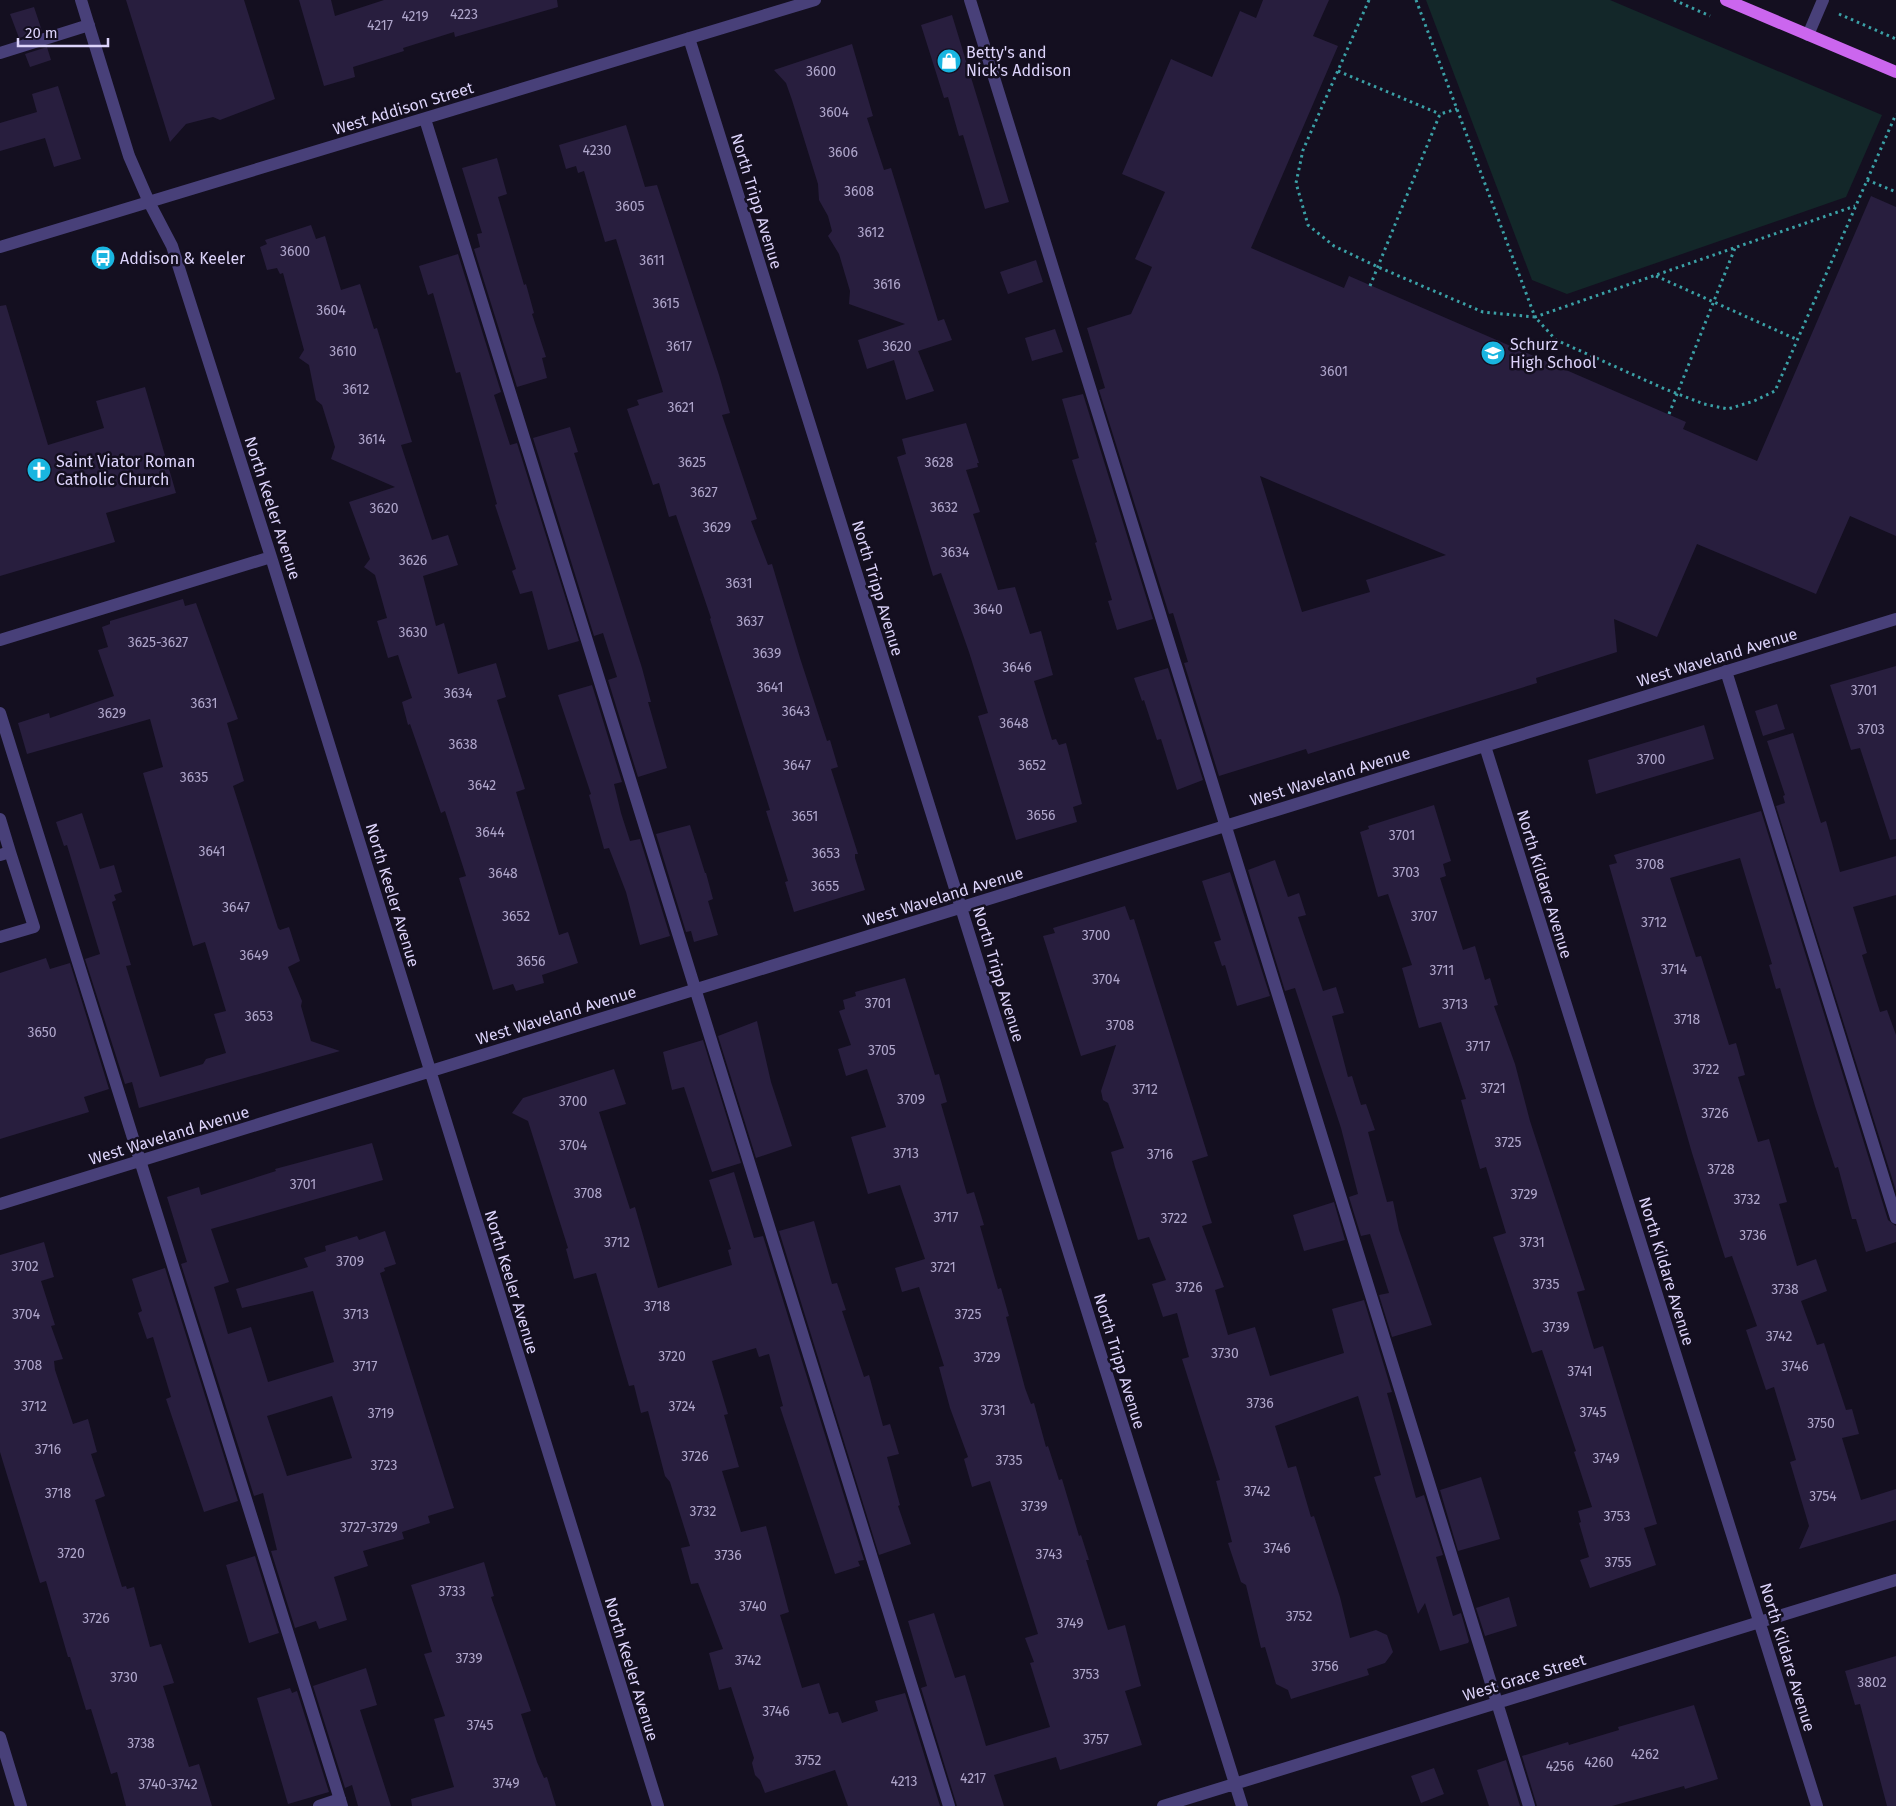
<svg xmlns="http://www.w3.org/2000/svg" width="1896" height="1806" font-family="'Fira Sans',sans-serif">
	<rect width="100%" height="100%" fill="#140f20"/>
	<path fill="#132729" d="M1426 0H1610L1882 115 1846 197 1567 294 1532 280Z"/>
	<path fill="#281e3e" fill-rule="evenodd" d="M126 0H244L275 99 220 120 213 117 186 124 170 142Z
		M299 0H331L335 16 384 0H557L558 7 455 37 454 32 403 48 404 51 353 67 355 77 324 86Z
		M1263 0H1329L1313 36 1338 46 1251 248 1344 288 1349 276 1686 422 1683 429 1757 461 1871 196 1896 207V536L1850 516 1816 594 1697 544 1657 637 1614 619 1617 652 1536 678 1537 683 1308 754 1306 749 1219 776 1184 663 1188 662 1173 613 1169 614 1099 390 1105 388 1087 328 1131 314 1152 267 1135 259 1165 192 1122 174 1171 59 1212 77 1240 11 1256 18ZM1260 476 1446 555 1366 580 1370 592 1302 612Z
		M34 7 42 31 19 38 10 14Z
		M952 15 1009 202 985 209 963 135 959 136 948 97 944 98 921 25Z
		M852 44 873 116 867 118 884 170 891 168 938 321 944 319 952 340 918 351 934 391 906 400 894 360 867 369 858 340 905 324 849 304 850 291 839 254 828 236 832 231 828 216 819 200 818 184 792 100 786 83 774 70Z
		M47 47 51 60 30 67 25 54Z
		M58 86 81 159 54 167 45 138 0 151V123L37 112 32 94Z
		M626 125 645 187 657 185 719 375 730 413 722 415 757 519 751 521 768 565 772 564 800 658 827 741 830 740 838 767 831 769 858 854H855V858L865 890 794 912 785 882 788 881 766 811 770 810 710 619 711 618 676 515 669 517 659 483 653 485 627 409 639 405 637 400 663 392 616 239 605 242 584 171 578 173 576 166 566 169 559 145Z
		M497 158 507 194 498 197 524 285 526 284 534 313 532 314 546 357 542 358 547 378 517 387 474 249 480 247 477 234 482 233 462 168Z
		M311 225 316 239 325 236 341 290 360 284 374 329 377 328 412 442 401 445 432 540 448 535 458 565 423 576 436 626 444 623 458 674 496 663 506 697 497 700 525 789 516 792 559 935 568 932 578 963 542 975 544 983 516 991 513 984 493 990 459 878 466 876 445 811 441 813 410 724 408 725 402 702 412 698 398 655 388 658 377 621 387 618 375 575 364 567 370 559 349 502 395 487 331 459 335 447 322 405 316 400 309 365 299 358 304 350 283 273 280 274 277 268 267 270 260 247 267 244 265 240Z
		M458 254 501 392 494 395 510 445 517 443 579 641 548 650 532 591 520 594 512 571 516 569 495 505 497 504 460 372 456 373 433 293 428 295 419 266Z
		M1036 260 1043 282 1008 294 1000 272Z
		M6 305 48 445 104 428 96 401 145 387 176 493 106 513 115 542 0 576V306Z
		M1055 329 1063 352 1032 361 1025 338Z
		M1083 394 1153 619 1117 630 1108 601 1112 600 1095 543 1097 542 1072 460 1079 458 1062 399Z
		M966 423 979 463H977L978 467 966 470 980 512 973 514 998 590 1015 587 1030 634 1041 631 1053 675 1034 681 1052 740 1056 739 1059 745 1066 743 1082 804 1073 807 1077 822 1016 840 978 716 988 713 969 652 941 573 933 576 897 457 906 454 902 439Z
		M570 427 578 452 574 453 642 668 651 702H648L667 768 638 777 608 680 617 677 603 633 594 636 533 438Z
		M183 599 185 606 196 603 238 719 227 723 244 781 233 786 278 928 280 930 289 927 300 961 288 967 302 1001 301 1006 311 1041 340 1051 139 1108 132 1082 125 1084 85 959 100 954 67 845 64 846 56 822 82 813 100 869 114 865 122 892 114 895 116 900 112 902 131 965 126 966 160 1077 203 1064 206 1059 226 1053 214 1014 226 1011 205 942 193 946 143 773 163 767 150 719 27 754 18 723 49 713 50 718 114 696 98 650 108 647 102 627 110 624V621Z
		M1896 666V839L1890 840 1860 748 1851 750 1830 685Z
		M1168 668 1203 780 1177 790 1161 739 1157 740 1144 700 1142 701 1134 678Z
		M592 685 622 782 614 784 621 813 630 841 640 839 670 936 640 945 626 892 609 848 604 849 589 795 591 794 558 695Z
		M1777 704 1785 729 1763 736 1755 711Z
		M1704 725 1714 759 1596 794 1588 760Z
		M1793 733 1821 823 1826 821 1840 872 1896 856V895L1853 907 1867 953 1862 955 1880 1012 1887 1010 1896 1035V1191L1776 806 1785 803 1783 796 1785 795 1767 741Z
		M1434 805 1451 861 1443 864 1446 876 1440 878 1463 950 1475 946 1485 980 1490 978 1498 1005 1494 1006 1515 1064 1530 1121 1585 1290 1577 1292 1594 1349 1603 1346 1657 1524 1644 1528 1656 1565 1590 1588 1580 1560 1589 1557 1579 1523 1581 1522 1578 1511 1592 1507 1574 1452 1576 1451 1542 1350 1532 1353 1493 1237 1506 1233 1486 1167 1480 1169 1461 1100 1466 1099 1441 1022 1419 1028 1402 968 1412 965 1388 894 1378 897 1360 832 1369 829 1368 826Z
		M1761 811 1888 1220 1896 1226V1242L1866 1252 1856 1219H1852L1838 1167 1835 1168 1815 1106 1780 988 1776 989 1769 965 1772 964 1740 858 1670 878 1696 957 1701 956 1729 1045 1736 1043 1745 1075 1738 1077 1758 1142 1769 1139 1787 1202 1779 1204 1797 1266 1816 1259 1827 1291 1801 1301 1817 1345 1824 1343 1846 1410 1852 1409 1859 1434 1842 1438 1861 1500 1896 1489V1520L1799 1549 1809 1526 1790 1462 1796 1460 1774 1387 1766 1390 1746 1330 1757 1326 1732 1256 1725 1258 1692 1153 1609 865 1617 863 1614 855Z
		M690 825 705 873H706L713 899 708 901 718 935 694 942 691 931 686 932 656 834Z
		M1275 860 1288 897 1299 893 1306 915 1298 917 1323 991 1336 987 1344 1013 1332 1016 1348 1077 1352 1076 1361 1105 1366 1104 1375 1130 1368 1132 1387 1202 1393 1201 1399 1230 1432 1325 1392 1337 1379 1295 1389 1293 1370 1234 1361 1236 1349 1197 1358 1194 1341 1128 1295 988 1285 991 1248 870Z
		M1230 872 1270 996 1237 1006 1225 965 1222 966 1214 942 1221 940 1202 881Z
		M1125 906 1130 920 1134 919 1208 1156 1192 1161 1212 1223 1202 1226 1224 1287 1215 1290 1228 1335 1255 1327 1270 1376 1344 1353 1332 1309 1364 1300 1392 1392 1387 1393 1416 1498 1424 1495 1443 1555 1436 1557 1453 1616 1461 1613 1469 1641 1468 1643 1440 1651 1425 1603 1418 1614 1374 1477 1381 1475 1358 1396 1275 1426 1288 1468 1296 1466 1311 1517 1314 1516 1340 1597 1350 1638 1376 1630 1387 1635 1393 1652 1385 1663 1367 1669 1369 1675 1291 1699 1288 1690 1276 1684 1265 1647 1261 1648 1246 1585 1241 1582 1228 1543 1232 1542 1216 1481 1220 1480 1182 1359 1189 1357 1177 1313 1163 1317 1152 1284 1166 1280 1149 1237 1138 1240 1115 1167 1111 1152 1124 1148 1108 1103 1103 1100 1101 1091 1116 1045 1081 1056 1043 936 1055 933 1053 928Z
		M46 958 50 969 70 963 109 1089 84 1097 89 1112 0 1139V973Z
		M905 978 935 1075 939 1074 947 1102 941 1104 967 1194 974 1192 984 1225 980 1226 998 1289 1001 1288 1009 1316 1006 1317 1025 1388 1031 1404 1034 1403 1046 1447 1048 1446 1059 1480 1062 1479 1079 1536 1081 1535 1089 1560H1086L1108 1630 1125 1625 1141 1686 1125 1691 1142 1745 1060 1770 1056 1757 994 1775 1004 1806H957L921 1688 927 1686 908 1621 934 1613 955 1678 965 1675 986 1746 1050 1727 1030 1663 1034 1662 1025 1638 1038 1634 990 1481 972 1487 964 1459 968 1457 950 1408 939 1367 944 1366 919 1287 902 1292 895 1268 925 1259 900 1185 868 1194 851 1137 886 1127 867 1069 846 1076 838 1049 851 1045 839 1011 845 1009 843 1000 856 996 855 992Z
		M757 1021 771 1082 792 1146 756 1158 718 1036Z
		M703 1040 741 1163 712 1172 684 1087 672 1090 663 1052Z
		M614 1069 626 1104 599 1112 630 1209 635 1207 658 1288 732 1265 728 1250 731 1249 709 1180 734 1172 754 1238 763 1236 864 1560 858 1561 860 1566 835 1574 780 1407 783 1406 769 1354 759 1357 756 1348 712 1361 728 1414 724 1415 739 1467 722 1471 741 1532 766 1526 789 1612 780 1615 802 1688 819 1683 829 1714 838 1712 842 1723 878 1711 875 1701 905 1693 940 1806H848L835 1770 765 1793 760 1780 755 1775 752 1763 754 1758 731 1687 719 1690 709 1653 723 1649 698 1583 691 1584 681 1548 690 1546 670 1482 665 1476 648 1411 641 1413 634 1385 629 1386 596 1273 574 1279 566 1249 568 1248 528 1121 512 1113 523 1098Z
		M372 1143 383 1180 211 1229 229 1282 214 1287 228 1334 251 1327 268 1382 334 1362 313 1291 242 1308 236 1289 308 1267 304 1258 326 1251 325 1246 357 1236 359 1240 385 1231 396 1264 384 1268 385 1271 380 1273 454 1508 428 1516 430 1523 402 1532 404 1539 363 1551 368 1566 334 1577 347 1620 319 1629 316 1621 295 1628 271 1551 277 1550 263 1493 254 1496 181 1264 187 1262 167 1197 199 1187 201 1195 276 1171 275 1169ZM332 1396 352 1458 287 1476 267 1416Z
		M1334 1202 1345 1240 1304 1251 1293 1215Z
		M814 1221 832 1284 837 1283 846 1310 842 1311 864 1377 869 1375 883 1426 890 1424 899 1454 887 1457 900 1505 898 1506 911 1544 879 1555 779 1231Z
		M44 1242 54 1277 41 1281 55 1325 51 1326 63 1359 54 1361 55 1370 73 1424 88 1419 97 1452 91 1454 105 1496 95 1500 122 1587 126 1586 127 1589 134 1587 150 1647 161 1644 174 1683 163 1686 189 1767 199 1764 212 1806H126L117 1772 111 1774 91 1709 86 1710 70 1657H68L46 1581 40 1583 0 1452V1255Z
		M165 1268 238 1501 204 1512 166 1399 171 1397 153 1337 147 1339 138 1313 142 1311 132 1279Z
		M1481 1477 1500 1539 1458 1551 1440 1490Z
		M255 1556 279 1633 249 1643 226 1565Z
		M484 1562 494 1596 491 1597 531 1711 521 1714 537 1762 544 1778 547 1777 556 1806H412L411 1799 454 1787 434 1719 445 1716 424 1654 432 1652 411 1585Z
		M1509 1597 1517 1626 1485 1636 1476 1608Z
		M1896 1656V1806H1887L1860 1704 1855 1705 1845 1671Z
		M366 1668 377 1705 360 1710 391 1806H358L352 1785 345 1788 313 1686Z
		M290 1688 292 1693 297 1691 329 1792 288 1804 257 1698Z
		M1694 1705 1718 1779 1685 1789 1684 1786 1612 1806H1537L1522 1756 1568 1742 1569 1745 1619 1730 1618 1727Z
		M1506 1760 1520 1806H1489L1477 1770Z
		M1434 1768 1444 1794 1421 1803 1411 1776Z"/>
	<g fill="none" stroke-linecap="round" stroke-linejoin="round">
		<path stroke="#3ba0a6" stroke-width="3" stroke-dasharray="2.5 4" stroke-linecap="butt" d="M1369 0 1303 150 1296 183 1308 225 1334 246 1378 267 1483 312 1535 317 1556 340 1665 389 1704 404 1728 409 1754 401 1775 391 1896 114
			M1416 0 1535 317 1855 206
			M1674 0 1710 16
			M1839 14 1896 39
			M1338 71 1440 114
			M1867 180 1896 192
			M1656 276 1798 340
			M1370 286 1440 114 1457 109
			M1669 414 1735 248"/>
		<path stroke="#484079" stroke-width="12" d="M81 0 129 156 149 202 172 246 271 557 658 1806
			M970 0 1529 1806
			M1808 35 1823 0
			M689 38 1242 1806
			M0 53 89 25
			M425 119 949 1806
			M0 247 815 0
			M0 640 271 557
			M1726 671 1896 1218
			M0 713 342 1806
			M1485 746 1817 1806
			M0 819 10 852
			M0 855 10 852 34 927 0 937
			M0 1204 1896 619
			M0 1737 21 1806
			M319 1806 340 1799
			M1163 1806 1896 1580"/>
		<path stroke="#cb66ee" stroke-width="12" d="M1726 0 1896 72"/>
	</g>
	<defs>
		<symbol id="shop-disc" viewBox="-11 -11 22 22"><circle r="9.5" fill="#19b5e0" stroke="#140f20"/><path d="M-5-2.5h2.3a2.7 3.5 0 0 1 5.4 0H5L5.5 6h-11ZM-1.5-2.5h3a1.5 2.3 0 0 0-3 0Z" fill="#fff"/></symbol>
		<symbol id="bus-disc" viewBox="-11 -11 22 22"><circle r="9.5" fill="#19b5e0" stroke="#140f20"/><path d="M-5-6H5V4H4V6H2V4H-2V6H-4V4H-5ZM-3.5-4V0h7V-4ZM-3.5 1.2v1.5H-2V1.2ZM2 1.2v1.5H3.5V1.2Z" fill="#fff"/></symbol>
		<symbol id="school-disc" viewBox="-11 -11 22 22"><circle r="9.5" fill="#19b5e0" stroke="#140f20"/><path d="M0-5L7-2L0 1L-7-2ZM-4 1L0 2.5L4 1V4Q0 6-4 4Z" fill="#fff"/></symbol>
		<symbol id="church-disc" viewBox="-11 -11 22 22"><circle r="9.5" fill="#19b5e0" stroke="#140f20"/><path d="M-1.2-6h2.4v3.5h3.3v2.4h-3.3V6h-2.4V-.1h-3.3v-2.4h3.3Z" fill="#fff"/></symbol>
	</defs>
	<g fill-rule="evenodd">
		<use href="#shop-disc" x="935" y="47" width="28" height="28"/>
		<use href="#bus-disc" x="89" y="244" width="28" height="28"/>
		<use href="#school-disc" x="1479" y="339" width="28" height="28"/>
		<use href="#church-disc" x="25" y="456" width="28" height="28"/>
	</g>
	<g text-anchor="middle" stroke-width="5" stroke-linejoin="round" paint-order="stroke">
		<g font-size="14" fill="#afa6cb">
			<text x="464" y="19">4223</text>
			<text x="415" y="21">4219</text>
			<text x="380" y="30">4217</text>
			<text x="821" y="76">3600</text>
			<text x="834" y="117">3604</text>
			<text x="597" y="155">4230</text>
			<text x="843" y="157">3606</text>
			<text x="859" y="196">3608</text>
			<text x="630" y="211">3605</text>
			<text x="871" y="237">3612</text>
			<text x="295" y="256">3600</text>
			<text x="652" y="265">3611</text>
			<text x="887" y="289">3616</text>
			<text x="666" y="308">3615</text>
			<text x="331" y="315">3604</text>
			<text x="679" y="351">3617</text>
			<text x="897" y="351">3620</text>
			<text x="343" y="356">3610</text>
			<text x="1334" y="376">3601</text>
			<text x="356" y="394">3612</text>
			<text x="681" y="412">3621</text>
			<text x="372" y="444">3614</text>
			<text x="692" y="467">3625</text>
			<text x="939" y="467">3628</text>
			<text x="704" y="497">3627</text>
			<text x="944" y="512">3632</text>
			<text x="384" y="513">3620</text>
			<text x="717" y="532">3629</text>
			<text x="955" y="557">3634</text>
			<text x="413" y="565">3626</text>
			<text x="739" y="588">3631</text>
			<text x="988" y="614">3640</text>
			<text x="750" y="626">3637</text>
			<text x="413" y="637">3630</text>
			<text x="158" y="647">3625-3627</text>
			<text x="767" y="658">3639</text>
			<text x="1017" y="672">3646</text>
			<text x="770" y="692">3641</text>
			<text x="1864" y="695">3701</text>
			<text x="458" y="698">3634</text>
			<text x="204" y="708">3631</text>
			<text x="796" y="716">3643</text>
			<text x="112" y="718">3629</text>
			<text x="1014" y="728">3648</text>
			<text x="1871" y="734">3703</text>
			<text x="463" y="749">3638</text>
			<text x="1651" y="764">3700</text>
			<text x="797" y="770">3647</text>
			<text x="1032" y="770">3652</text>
			<text x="194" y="782">3635</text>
			<text x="482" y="790">3642</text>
			<text x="1041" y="820">3656</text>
			<text x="805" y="821">3651</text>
			<text x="490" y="837">3644</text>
			<text x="1402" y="840">3701</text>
			<text x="212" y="856">3641</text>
			<text x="826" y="858">3653</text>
			<text x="1650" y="869">3708</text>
			<text x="1406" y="877">3703</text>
			<text x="503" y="878">3648</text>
			<text x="825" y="891">3655</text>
			<text x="236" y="912">3647</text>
			<text x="516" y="921">3652</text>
			<text x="1424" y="921">3707</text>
			<text x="1654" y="927">3712</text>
			<text x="1096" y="940">3700</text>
			<text x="254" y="960">3649</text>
			<text x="531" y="966">3656</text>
			<text x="1674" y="974">3714</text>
			<text x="1442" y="975">3711</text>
			<text x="1106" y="984">3704</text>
			<text x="878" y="1008">3701</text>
			<text x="1455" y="1009">3713</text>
			<text x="259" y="1021">3653</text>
			<text x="1687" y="1024">3718</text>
			<text x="1120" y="1030">3708</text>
			<text x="42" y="1037">3650</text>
			<text x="1478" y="1051">3717</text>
			<text x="882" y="1055">3705</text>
			<text x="1706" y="1074">3722</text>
			<text x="1493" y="1093">3721</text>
			<text x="1145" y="1094">3712</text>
			<text x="911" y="1104">3709</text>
			<text x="573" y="1106">3700</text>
			<text x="1715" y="1118">3726</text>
			<text x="1508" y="1147">3725</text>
			<text x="573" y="1150">3704</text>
			<text x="906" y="1158">3713</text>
			<text x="1160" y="1159">3716</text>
			<text x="1721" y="1174">3728</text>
			<text x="303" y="1189">3701</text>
			<text x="588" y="1198">3708</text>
			<text x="1524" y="1199">3729</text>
			<text x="1747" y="1204">3732</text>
			<text x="946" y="1222">3717</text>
			<text x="1174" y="1223">3722</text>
			<text x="1753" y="1240">3736</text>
			<text x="617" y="1247">3712</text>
			<text x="1532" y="1247">3731</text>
			<text x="350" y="1266">3709</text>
			<text x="25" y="1271">3702</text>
			<text x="943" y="1272">3721</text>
			<text x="1546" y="1289">3735</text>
			<text x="1189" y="1292">3726</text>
			<text x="1785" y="1294">3738</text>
			<text x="657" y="1311">3718</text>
			<text x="26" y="1319">3704</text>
			<text x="356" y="1319">3713</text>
			<text x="968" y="1319">3725</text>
			<text x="1556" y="1332">3739</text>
			<text x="1779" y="1341">3742</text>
			<text x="1225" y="1358">3730</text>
			<text x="672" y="1361">3720</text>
			<text x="987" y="1362">3729</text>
			<text x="28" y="1370">3708</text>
			<text x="365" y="1371">3717</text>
			<text x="1795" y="1371">3746</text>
			<text x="1580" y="1376">3741</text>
			<text x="1260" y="1408">3736</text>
			<text x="34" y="1411">3712</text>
			<text x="682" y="1411">3724</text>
			<text x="993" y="1415">3731</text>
			<text x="1593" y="1417">3745</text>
			<text x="381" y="1418">3719</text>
			<text x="1821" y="1428">3750</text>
			<text x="48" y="1454">3716</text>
			<text x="695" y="1461">3726</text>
			<text x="1606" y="1463">3749</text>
			<text x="1009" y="1465">3735</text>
			<text x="384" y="1470">3723</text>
			<text x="1257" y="1496">3742</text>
			<text x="58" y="1498">3718</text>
			<text x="1823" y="1501">3754</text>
			<text x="1034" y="1511">3739</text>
			<text x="703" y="1516">3732</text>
			<text x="1617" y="1521">3753</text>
			<text x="369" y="1532">3727-3729</text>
			<text x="1277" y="1553">3746</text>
			<text x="71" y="1558">3720</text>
			<text x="1049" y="1559">3743</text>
			<text x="728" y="1560">3736</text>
			<text x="1618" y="1567">3755</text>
			<text x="452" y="1596">3733</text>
			<text x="753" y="1611">3740</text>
			<text x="1299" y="1621">3752</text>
			<text x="96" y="1623">3726</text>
			<text x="1070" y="1628">3749</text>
			<text x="469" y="1663">3739</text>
			<text x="748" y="1665">3742</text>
			<text x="1325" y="1671">3756</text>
			<text x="1086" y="1679">3753</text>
			<text x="124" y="1682">3730</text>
			<text x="1872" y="1687">3802</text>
			<text x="776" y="1716">3746</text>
			<text x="480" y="1730">3745</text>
			<text x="1096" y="1744">3757</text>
			<text x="141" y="1748">3738</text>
			<text x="1645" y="1759">4262</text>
			<text x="808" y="1765">3752</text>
			<text x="1599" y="1767">4260</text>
			<text x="1560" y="1771">4256</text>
			<text x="973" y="1783">4217</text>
			<text x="904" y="1786">4213</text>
			<text x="506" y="1788">3749</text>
			<text x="168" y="1789">3740-3742</text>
		</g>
		<g font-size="16" fill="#dcd3fa" stroke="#140f20" text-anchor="start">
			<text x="966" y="58">Betty's and<tspan x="966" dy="18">Nick's Addison</tspan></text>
			<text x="120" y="264">Addison &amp; Keeler</text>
			<text x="1510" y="350">Schurz<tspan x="1510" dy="18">High School</tspan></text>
			<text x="56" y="467">Saint Viator Roman<tspan x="56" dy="18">Catholic Church</tspan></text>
		</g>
		<g font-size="16" fill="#dcd3fa" stroke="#140f20">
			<text transform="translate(403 108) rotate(-17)" y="6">West Addison Street</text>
			<text transform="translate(757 201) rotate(73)" y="6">North Tripp Avenue</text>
			<text transform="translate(273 508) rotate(72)" y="6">North Keeler Avenue</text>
			<text transform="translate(878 588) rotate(73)" y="6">North Tripp Avenue</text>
			<text transform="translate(1717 657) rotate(-17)" y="6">West Waveland Avenue</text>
			<text transform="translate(1330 776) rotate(-17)" y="6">West Waveland Avenue</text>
			<text transform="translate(1545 884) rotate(73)" y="6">North Kildare Avenue</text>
			<text transform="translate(393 895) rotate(73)" y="6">North Keeler Avenue</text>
			<text transform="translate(943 896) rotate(-17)" y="6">West Waveland Avenue</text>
			<text transform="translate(999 974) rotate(73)" y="6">North Tripp Avenue</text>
			<text transform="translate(556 1015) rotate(-17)" y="6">West Waveland Avenue</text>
			<text transform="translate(169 1135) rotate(-17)" y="6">West Waveland Avenue</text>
			<text transform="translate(1667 1271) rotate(73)" y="6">North Kildare Avenue</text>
			<text transform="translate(512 1282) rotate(73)" y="6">North Keeler Avenue</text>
			<text transform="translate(1120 1361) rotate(73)" y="6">North Tripp Avenue</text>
			<text transform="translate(1788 1657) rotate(73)" y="6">North Kildare Avenue</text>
			<text transform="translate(632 1669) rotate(73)" y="6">North Keeler Avenue</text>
			<text transform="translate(1524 1677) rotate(-17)" y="6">West Grace Street</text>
		</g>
	</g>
	<path d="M18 38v8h90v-8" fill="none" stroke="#dcd3fa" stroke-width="2.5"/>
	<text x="25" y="38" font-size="15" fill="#dcd3fa" stroke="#140f20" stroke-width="4" paint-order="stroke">20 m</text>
</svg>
